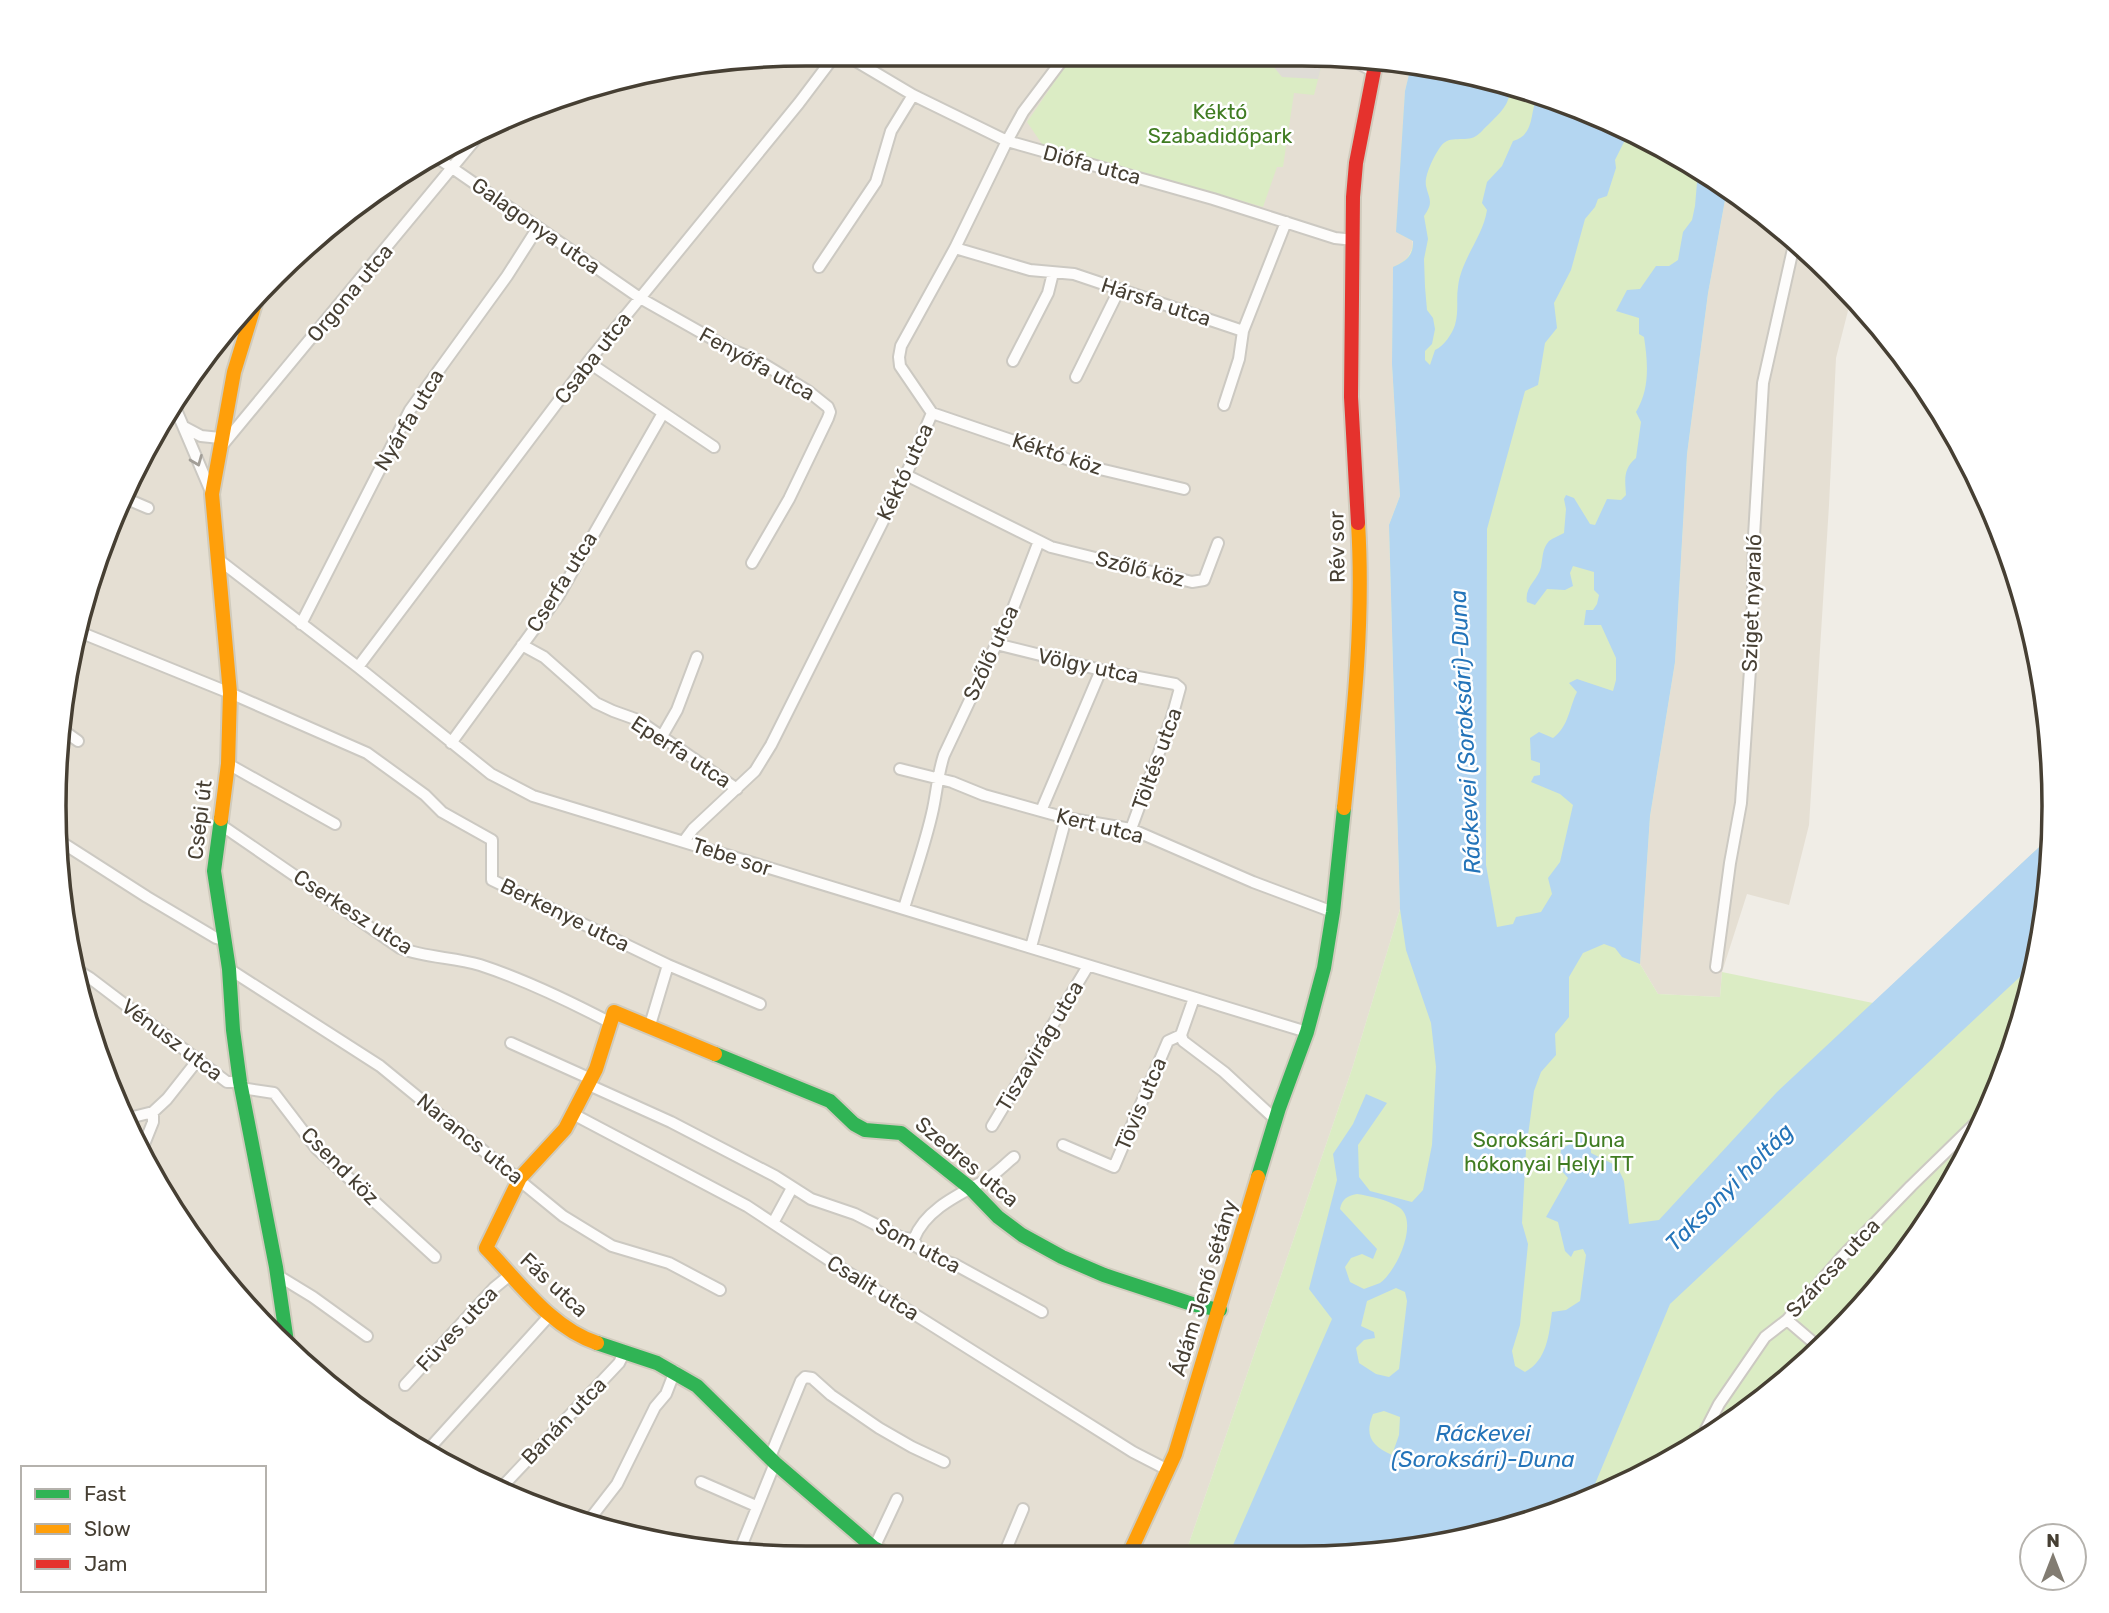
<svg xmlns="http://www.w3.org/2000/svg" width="2109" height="1613" font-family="Rubik,sans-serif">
	<rect width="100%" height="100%" fill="#f0ede6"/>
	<path fill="#e5dfd3" d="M806 54 1351 56 1411 66 1405 91 1403 140 1413 247 1406 261 1393 268 1392 364 1400 496 1389 525 1400 909 1352 1069 1186 1552H708L564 1519 389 1432 275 1339 181 1224 94 1048 69 953 54 807 80 612 155 431 274 275 430 155 611 80Z
		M1727 189 1760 209 1835 275 1852 295 1836 358 1829 505 1809 825 1789 905 1747 894 1722 972 1720 997 1658 994 1640 964 1650 816 1675 662 1687 454 1708 293Z"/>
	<path fill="#dbecc4" d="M1073 55 1324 56 1314 95 1294 93 1283 167H1277L1263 207 1042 144 1027 122Z
		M1411 66 1498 80 1636 132 1727 189 1708 293 1687 454 1675 662 1650 816 1640 964 1658 994 1720 997 1722 972 1873 1003 2052 835 2040 954 1997 1095 1928 1225 1834 1339 1720 1432 1545 1519 1400 1552H1186L1352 1069 1400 909 1389 525 1400 496 1392 364 1393 267C1404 262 1413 256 1413 241L1396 232 1405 91Z"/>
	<path fill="#dfdcd6" d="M1265 56H1324L1318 79 1282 77Z"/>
	<path fill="#b4d6f1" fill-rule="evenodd" d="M1411 66 1463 74 1467 80C1484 77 1493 78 1510 85 1511 104 1501 112 1488 125 1484 128 1480 134 1476 136 1465 143 1450 134 1441 146 1435 154 1424 175 1426 186 1429 199 1434 202 1424 216L1428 239 1424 259 1425 287 1427 310 1433 318 1435 329 1432 344 1425 351V360L1430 365 1435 350C1444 346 1452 334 1455 325 1459 311 1456 299 1458 287 1461 259 1483 237 1487 210L1482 203 1487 182 1502 166 1513 141C1536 134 1529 112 1538 95L1630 130 1615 160 1616 168 1607 196 1598 199 1595 207 1585 219 1571 270 1554 303 1557 328 1545 343 1538 385 1525 391 1487 529 1486 865 1497 927 1513 924 1516 917 1541 912 1552 894 1548 878 1560 862 1573 805 1560 794 1531 782 1534 776 1540 775V763L1531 760 1530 738 1539 732 1553 738C1569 726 1569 708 1577 692L1569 683 1577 679 1613 691 1616 680V658L1601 625H1584L1586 610H1593L1597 604 1599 595 1594 590V572L1573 566 1570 573 1573 586 1565 590 1547 589 1535 605 1527 602C1524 587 1538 580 1541 567 1543 557 1542 549 1549 541 1553 538 1560 535 1564 533L1566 509 1564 499 1566 495 1574 498 1590 524 1595 525 1607 499 1621 500 1626 495C1625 479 1623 469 1636 458L1641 422 1636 412C1650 389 1648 363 1644 337L1639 334V318L1616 311 1627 290 1640 289 1656 266H1669L1678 260 1683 232 1692 220 1695 206 1698 171 1727 189 1708 293 1687 454 1675 662 1650 816 1640 964 1622 957 1615 948 1604 944 1583 953 1569 977V1017L1555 1034 1556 1055 1541 1072 1534 1091 1526 1150 1522 1223 1528 1244 1520 1325 1512 1351 1515 1366 1525 1372C1547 1360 1549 1335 1552 1312L1566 1310 1580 1301 1586 1255 1583 1249 1574 1251 1571 1257 1565 1251 1558 1222 1546 1217 1568 1178 1559 1168 1561 1149 1568 1145 1583 1130 1590 1133 1591 1153 1617 1166 1624 1181 1629 1224 1659 1220 1777 1092 2052 835 2040 954 2039 959 1670 1304 1590 1496 1545 1519 1400 1552H1230L1332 1319 1309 1289 1337 1180 1333 1154 1353 1124 1366 1094 1387 1103 1358 1145 1359 1177 1370 1191 1412 1202 1423 1190 1432 1145 1436 1067 1431 1023 1406 950 1400 909 1389 525 1400 496 1392 364 1393 267C1405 262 1414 256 1413 241L1396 232 1405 91ZM1357 1194C1370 1196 1389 1200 1400 1208 1419 1223 1396 1272 1380 1283 1375 1285 1369 1287 1364 1289L1350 1282 1345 1267 1351 1258 1362 1254 1373 1259 1377 1249 1340 1209C1342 1199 1347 1196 1357 1194ZM1396 1288 1405 1292 1407 1301 1399 1369 1389 1377 1376 1374 1359 1363 1356 1348 1364 1340 1375 1338 1374 1332 1361 1326 1367 1301ZM1384 1411 1400 1417 1399 1435 1392 1455C1372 1446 1364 1436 1373 1414Z"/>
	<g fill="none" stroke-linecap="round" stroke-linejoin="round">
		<defs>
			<path id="street" d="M844 54 913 95 1007 141 1213 199 1335 238 1354 240
				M1345 56 1373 71
				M432 154 640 298 732 350 757 360 808 391 828 407 830 412 828 418 789 499 752 563
				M955 248 1030 270 1074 274 1243 331 1286 222
				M819 267 876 182 891 131 913 95
				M1013 361 1048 293 1053 273
				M588 362 714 447
				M1076 377 1119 290
				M174 405 212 494
				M1224 405 1239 359 1243 331
				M932 413 1087 466 1184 489
				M184 427 201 436 220 438
				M220 448 479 135
				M127 499 148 508
				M1039 541 1051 547 1192 582 1204 580 1218 543
				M219 560 358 667 491 774 533 796 1307 1032
				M301 624 410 410 507 276 537 229
				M77 631 230 693 367 753 425 795 442 812 492 840V880L668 965 760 1004
				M996 644 1101 670 1175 684 1180 688 1172 717 1131 829
				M522 645 544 657 596 703 613 711 638 720 737 789
				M358 667 588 362 799 103 836 54
				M64 731 78 741
				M661 738 677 710 697 657
				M451 743 559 595 663 413
				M228 764 335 824
				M900 769 952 782 984 795 1066 818 1131 829 1253 882 1333 912
				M1041 811 1101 670
				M221 825 400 948C426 958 454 957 480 965 526 980 569 1001 611 1023
				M58 840 147 897 216 938 224 940
				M684 841 693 829 755 771 771 745 906 475 932 413 900 366 899 357 901 346 955 248 1007 141 1023 112 1066 55
				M904 908C914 875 926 842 933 809 937 790 938 773 944 755L1012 611 1039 541 906 475
				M1031 947 1066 818
				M72 967 90 978 227 1082H240
				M1716 967 1730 863 1741 803 1752 640 1754 536 1763 383 1795 240
				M229 969 380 1066 563 1216 612 1246 669 1263 720 1290
				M1194 998 1181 1035 1183 1041 1224 1072 1276 1120
				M650 1025 668 965
				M511 1043 591 1079
				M589 1085 671 1122 775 1176 811 1199 855 1214 902 1238 914 1239 917 1247 934 1257 954 1264 1042 1312
				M241 1088 274 1093 316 1148 435 1257
				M573 1114 747 1206 841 1268 1133 1452 1168 1470
				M129 1118 153 1112 167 1099 197 1061
				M992 1126 1088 966
				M1063 1145 1114 1167 1168 1041 1181 1035
				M143 1147 153 1122V1112
				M773 1223 792 1188
				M914 1239C925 1210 958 1195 984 1181 995 1175 1004 1165 1014 1157
				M277 1275 313 1297 367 1336
				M1787 1320 1821 1349
				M405 1385 494 1288 510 1275
				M1699 1443 1719 1404 1765 1337 1787 1320 1841 1258 1911 1186 1989 1110
				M427 1451 550 1315
				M770 1457 801 1381 805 1377 812 1378 831 1395 879 1428 912 1447 944 1462
				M701 1482 756 1506
				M501 1488 619 1363 624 1353
				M586 1524 617 1484 655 1407 666 1394 675 1371
				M874 1548 897 1499
				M739 1552 775 1463
				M1005 1552 1023 1509"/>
			<path id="fast" d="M221 819 214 871 229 969 233 1030 240 1082 276 1267 288 1349
				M715 1054 830 1101 854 1124 865 1130 901 1133 970 1188 998 1217 1022 1235 1062 1257 1104 1275 1195 1305 1220 1310
				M1258 1177 1279 1108 1307 1032 1324 968 1333 912 1344 808
				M597 1343 657 1363 697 1386 775 1463 874 1548 882 1552"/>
			<path id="slow" d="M1344 808C1354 713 1364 619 1358 523
				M221 819 228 764 230 693 212 494 234 372 257 297
				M597 1343C551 1328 519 1282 486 1248L520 1178 565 1129 596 1069 614 1012 715 1054
				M1130 1552 1175 1454 1258 1177"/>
			<path id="jam" d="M1358 523 1351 397 1353 197 1356 163 1376 60"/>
		</defs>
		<use href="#street" stroke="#ccc9c2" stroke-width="14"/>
		<use href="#fast" stroke="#d0cbbd" stroke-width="18"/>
		<use href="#slow" stroke="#d0cbbd" stroke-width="18"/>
		<use href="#jam" stroke="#d0cbbd" stroke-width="18"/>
		<use href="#street" stroke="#fdfcfb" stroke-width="10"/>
		<use href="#fast" stroke="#30b455" stroke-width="14"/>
		<use href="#slow" stroke="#ff9f0a" stroke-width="14"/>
		<use href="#jam" stroke="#e5322d" stroke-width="14"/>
	</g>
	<defs><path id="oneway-chevron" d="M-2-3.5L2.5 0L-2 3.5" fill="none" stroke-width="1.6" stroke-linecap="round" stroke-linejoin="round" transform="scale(1.75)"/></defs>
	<use stroke="#a29e97" href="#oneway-chevron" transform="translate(197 461) rotate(68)"/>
	<g text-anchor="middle" stroke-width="5" stroke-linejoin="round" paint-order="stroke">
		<g font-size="21" fill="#407c22" stroke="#fff">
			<text x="1220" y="119">Kéktó<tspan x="1220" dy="24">Szabadidőpark</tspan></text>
			<text x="1549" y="1147">Soroksári-Duna<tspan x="1549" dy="24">hókonyai Helyi TT</tspan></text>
		</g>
		<g font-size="21" fill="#463f33" stroke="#fff">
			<text transform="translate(1092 165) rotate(15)" y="7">Diófa utca</text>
			<text transform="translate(536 226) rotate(35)" y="7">Galagonya utca</text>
			<text transform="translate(350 293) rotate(-50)" y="7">Orgona utca</text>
			<text transform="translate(1156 302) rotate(18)" y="7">Hársfa utca</text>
			<text transform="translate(593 358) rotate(-52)" y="7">Csaba utca</text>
			<text transform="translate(757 364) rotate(29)" y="7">Fenyőfa utca</text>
			<text transform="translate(409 420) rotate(-59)" y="7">Nyárfa utca</text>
			<text transform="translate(1057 454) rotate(18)" y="7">Kéktó köz</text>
			<text transform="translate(905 472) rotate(-65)" y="7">Kéktó utca</text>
			<text transform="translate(1337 547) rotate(-91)" y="7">Rév sor</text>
			<text transform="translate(1140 569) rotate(14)" y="7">Szőlő köz</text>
			<text transform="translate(562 582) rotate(-58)" y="7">Cserfa utca</text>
			<text transform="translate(1752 603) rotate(-88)" y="7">Sziget nyaraló</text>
			<text transform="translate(991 653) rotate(-65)" y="7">Szőlő utca</text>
			<text transform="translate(1088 666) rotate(12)" y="7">Völgy utca</text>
			<text transform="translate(681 752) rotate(33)" y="7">Eperfa utca</text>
			<text transform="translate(1157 759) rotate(-70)" y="7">Töltés utca</text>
			<text transform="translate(200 820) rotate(-83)" y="7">Csépi út</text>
			<text transform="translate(1100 826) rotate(14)" y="7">Kert utca</text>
			<text transform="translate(732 857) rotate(18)" y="7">Tebe sor</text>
			<text transform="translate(353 912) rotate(33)" y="7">Cserkesz utca</text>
			<text transform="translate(565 915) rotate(26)" y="7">Berkenye utca</text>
			<text transform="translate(172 1040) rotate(37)" y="7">Vénusz utca</text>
			<text transform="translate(1040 1046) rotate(-59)" y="7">Tiszavirág utca</text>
			<text transform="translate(1141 1104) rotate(-67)" y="7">Tövis utca</text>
			<text transform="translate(470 1139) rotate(39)" y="7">Narancs utca</text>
			<text transform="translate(967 1162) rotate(40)" y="7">Szedres utca</text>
			<text transform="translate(340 1166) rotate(45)" y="7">Csend köz</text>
			<text transform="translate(918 1246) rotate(28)" y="7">Som utca</text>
			<text transform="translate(1833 1268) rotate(-47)" y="7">Szárcsa utca</text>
			<text transform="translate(554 1285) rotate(43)" y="7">Fás utca</text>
			<text transform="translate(873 1288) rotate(32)" y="7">Csalit utca</text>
			<text transform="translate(1204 1288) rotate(-73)" y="7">Ádám Jenő sétány</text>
			<text transform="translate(457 1329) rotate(-47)" y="7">Füves utca</text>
			<text transform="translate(564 1421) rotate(-46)" y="7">Banán utca</text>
		</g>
		<g font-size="23" font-style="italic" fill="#2474b9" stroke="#fff">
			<text transform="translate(1465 732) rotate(-93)" y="8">Ráckevei (Soroksári)-Duna</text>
			<text transform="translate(1729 1187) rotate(-45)" y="8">Taksonyi holtág</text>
			<text x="1483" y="1441">Ráckevei<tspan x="1483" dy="26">(Soroksári)-Duna</tspan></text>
		</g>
	</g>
	<path d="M0 0H2109V1613H0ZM806 66H1302A740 740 0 0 1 2042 806V806A740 740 0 0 1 1302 1546H806A740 740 0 0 1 66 806V806A740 740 0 0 1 806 66Z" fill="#fff" fill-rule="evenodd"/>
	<path fill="none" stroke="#463f33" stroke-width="3.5" d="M806 66H1302A740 740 0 0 1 2042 806V806A740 740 0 0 1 1302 1546H806A740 740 0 0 1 66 806V806A740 740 0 0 1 806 66Z"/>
	<rect x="21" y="1466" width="245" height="126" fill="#ffffff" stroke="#b5b2ad" stroke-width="2"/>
	<rect x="35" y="1489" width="35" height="10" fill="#30b455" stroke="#b5b2ad" stroke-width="2"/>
	<text x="84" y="1501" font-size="21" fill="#463f33">Fast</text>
	<rect x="35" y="1524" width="35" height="10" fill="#ff9f0a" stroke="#b5b2ad" stroke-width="2"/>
	<text x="84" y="1536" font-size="21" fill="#463f33">Slow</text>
	<rect x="35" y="1559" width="35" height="10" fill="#e5322d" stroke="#b5b2ad" stroke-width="2"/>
	<text x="84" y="1571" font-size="21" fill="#463f33">Jam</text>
	<g transform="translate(2053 1557)"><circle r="33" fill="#ffffff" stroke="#b5b2ad" stroke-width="2"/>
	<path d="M0-5L12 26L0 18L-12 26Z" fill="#827c72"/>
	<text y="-10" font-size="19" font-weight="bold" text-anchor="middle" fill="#463f33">N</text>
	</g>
</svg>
